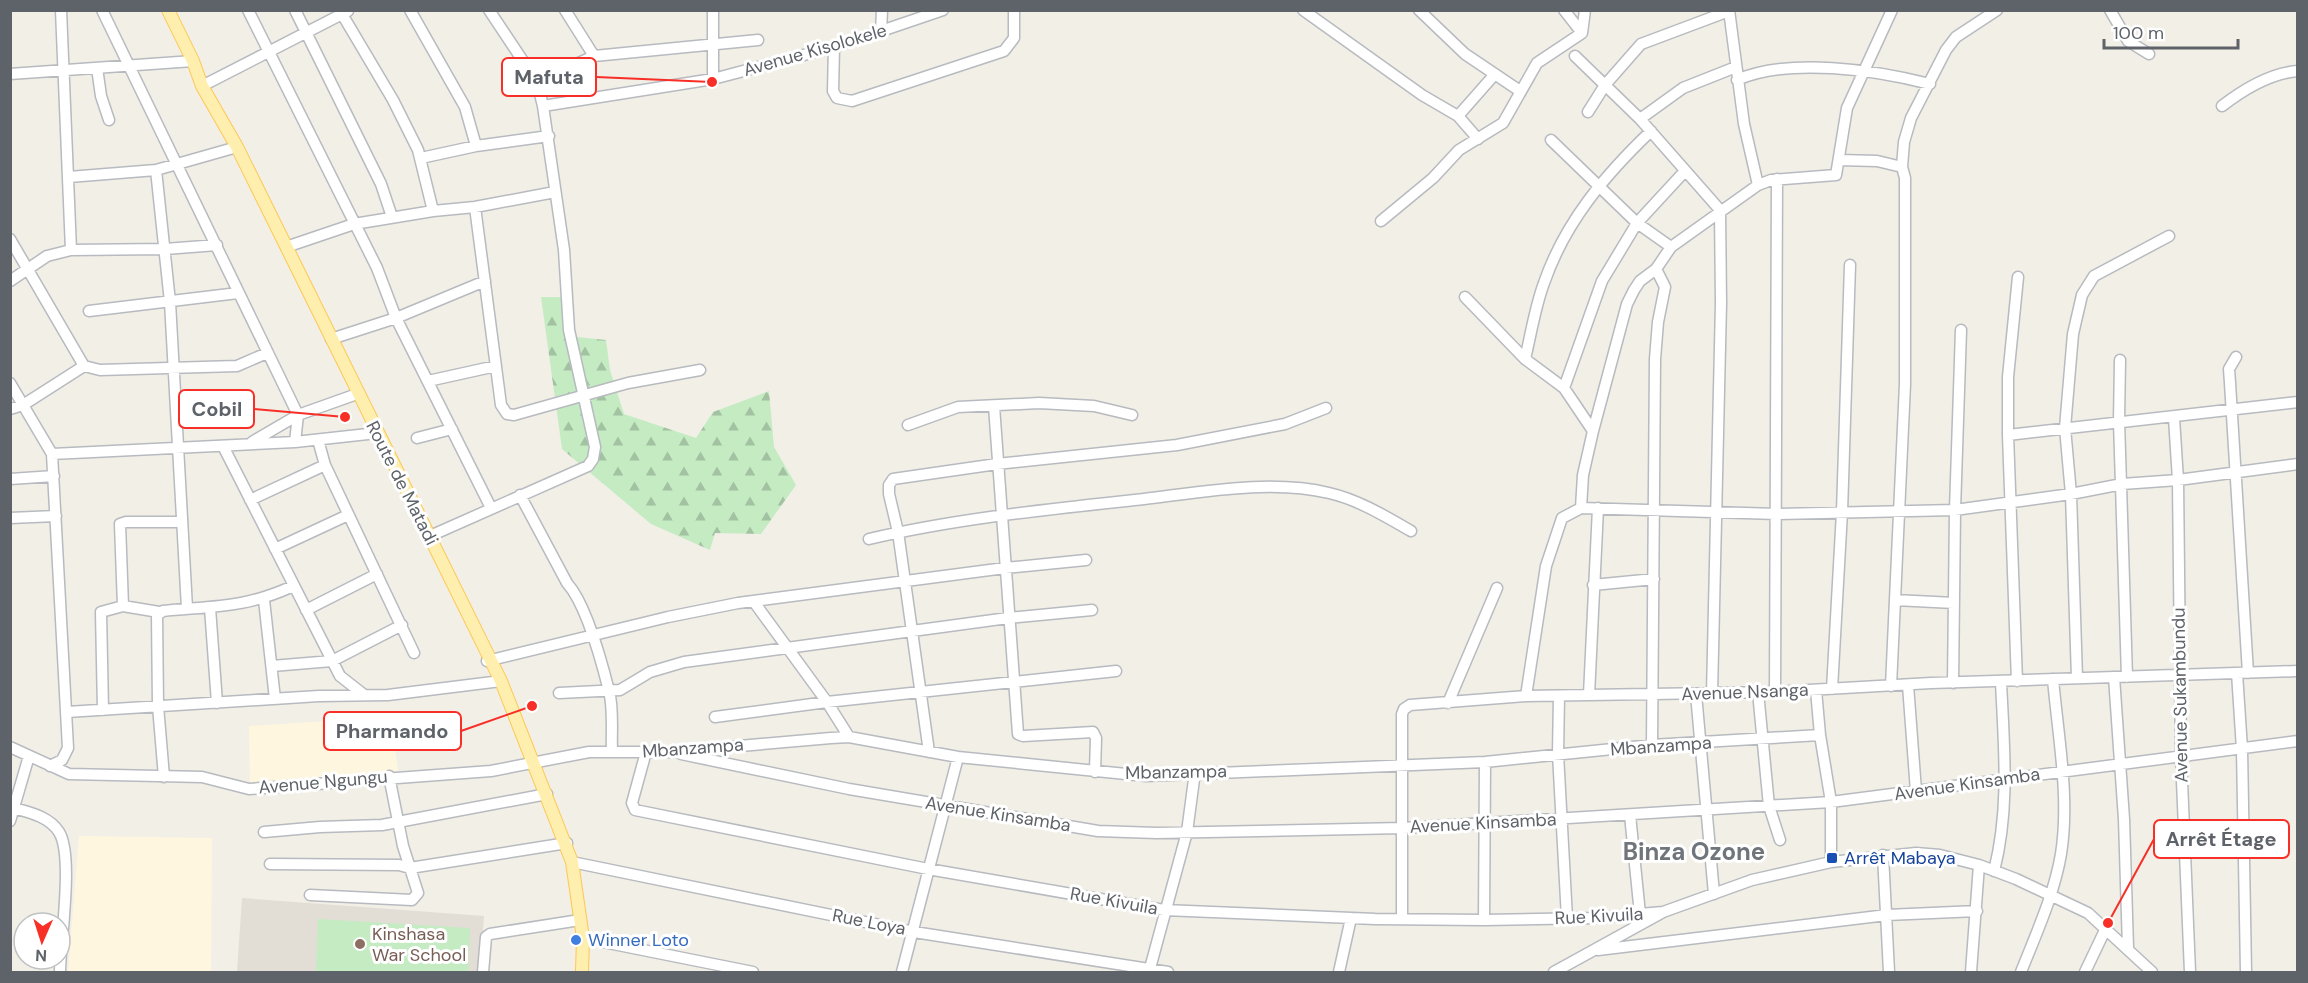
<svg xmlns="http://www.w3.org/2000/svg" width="2308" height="983" font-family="'DM Sans',sans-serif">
	<defs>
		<pattern id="forest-firs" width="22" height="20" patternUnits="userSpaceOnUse" patternTransform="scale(1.5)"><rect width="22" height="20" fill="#c4ebc2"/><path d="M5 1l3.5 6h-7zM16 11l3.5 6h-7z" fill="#a2c2a2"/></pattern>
	</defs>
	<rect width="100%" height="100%" fill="#f2efe7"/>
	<path fill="#fff6df" d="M391 717 398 771 250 787 249 726Z
		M79 836 212 838 211 972H68Z"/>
	<path fill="#e2ded6" d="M242 898 484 916 480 972H237Z"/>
	<path fill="url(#forest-firs)" d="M541 297H564L567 336 606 340 610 370 624 414 696 438 713 412 769 391 774 447 796 485 761 534 715 533 710 550 651 524 562 449Z"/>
	<path fill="#c4ebc2" d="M318 919 470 928 468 972H316Z"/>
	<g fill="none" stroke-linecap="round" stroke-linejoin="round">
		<defs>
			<path id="minor" d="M61 10 71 250
				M102 10 298 415 295 442
				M248 10 377 268 396 318 491 508
				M295 10 381 184 392 217
				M410 10 465 107 476 146
				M565 10 594 56
				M1303 10 1422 95 1458 116 1478 139
				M1419 10 1465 54 1520 91
				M1564 10 1582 33
				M1729 10 1744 124 1758 185
				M2110 10 2128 41 2149 54
				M342 14 393 100 418 150 433 211
				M881 32 882 10
				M834 47 833 91 837 98 852 101 1004 51 1014 38V10
				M1575 56 1640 119 1720 210 1721 303 1712 694
				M97 68 101 96 109 120
				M10 74 193 61
				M713 79V10
				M1737 80C1789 57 1875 70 1930 84
				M537 82 594 56 758 40
				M202 86 348 11
				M543 106 713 79 834 47 943 10
				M2222 106C2244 89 2270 73 2298 71
				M1588 112 1605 85 1641 44 1729 11
				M1458 116 1495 74
				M1640 119 1683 88 1736 67
				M1551 140 1637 223 1671 247
				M421 158 476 146 549 136
				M1839 160 1877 161 1902 167
				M156 170 170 302 187 608
				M69 177 156 170 237 147
				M475 207 501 405 507 414 514 415 628 383 700 370
				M1381 221 1433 178 1459 150 1503 123 1537 63 1582 33 1585 10
				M10 239 84 366 100 370 237 366 267 353
				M286 247 354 224 433 211 475 207 555 192
				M10 281 47 256 71 250 165 249 217 245
				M1465 297 1525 359 1564 388 1593 431
				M89 311 238 293
				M331 339 396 318 485 281
				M2236 357 2229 369 2230 383 2248 673
				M1525 359C1531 334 1535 307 1544 283 1565 222 1605 175 1651 131
				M2120 360 2119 421 2127 677
				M428 381 496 366
				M10 383 52 454 68 748 62 760 50 766
				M1564 388 1602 281 1637 223 1685 171
				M994 406 1018 734 1023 736 1093 732 1096 738 1095 772
				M10 409 23 405 84 366
				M2174 418 2178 480 2181 757 2190 972
				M908 425 958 407 1039 403 1094 406 1132 415
				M2008 435 2298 402
				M417 438 452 429
				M318 440 325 465 414 653
				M252 442 298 415 357 394
				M223 446 340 676 363 694
				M52 454 295 442 377 433
				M10 479 54 476
				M520 495 567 583C586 604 602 663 609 691 614 710 611 733 612 752
				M250 500 325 465
				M1581 508 1583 475 1593 431 1627 304 1634 290 1640 281 1656 269 1671 247 1758 185 1771 180 1836 175 1847 108 1892 10
				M10 518 56 516
				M430 536 588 466 593 459 595 447 569 330 564 250 543 106 537 82 489 10
				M869 539C959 518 1052 509 1144 499 1203 492 1270 479 1329 493 1359 500 1385 516 1411 531
				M275 549 348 515
				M1593 585 1654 579
				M264 600 275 699
				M1895 600 1954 603
				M754 602 827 702 849 737
				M123 606 120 524 126 522H182
				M210 608 217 703
				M306 610 377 574
				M487 661 668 617 738 603 1005 568 1086 560
				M272 666 332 661 402 625
				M2237 673 2242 749 2246 972
				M2114 677 2124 819 2128 948
				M2077 678 2071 494 2065 428 2073 334 2082 295 2094 276 2169 236
				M2017 681 2008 435V377L2018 277
				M1953 683 1955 510 1961 330
				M1908 685 1916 791
				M1891 686 1905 384V178L1902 167 1904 142 1911 118 1946 50 1956 37 1997 10
				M1832 689 1842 512 1850 265
				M1816 690 1820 735 1831 802V862
				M1758 692 1769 806 1780 840
				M1775 692 1777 179
				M559 693 620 690 650 672 684 662 1008 618 1092 610
				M1696 694 1714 894
				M1589 695 1598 508
				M1526 696 1546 566 1562 518 1581 508 1777 514 1955 510 2071 494 2122 484 2178 480 2298 464
				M1559 696 1558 754 1567 918
				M1448 703 1497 588
				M103 710 101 612 123 606 159 612
				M67 712 319 696 388 695 501 681
				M715 717 827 702 1116 671
				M1652 745 1655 359 1658 322 1665 287 1656 269
				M10 747 69 774 202 777 249 789 491 771 589 752H671L831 738 849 737 958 757 1146 776 1485 762 1652 745 1820 735
				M646 752 632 803 635 810 928 869 1164 910 1375 919 1484 920 1594 918 1663 912
				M929 752 898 532 889 494V485L893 479 997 464 1177 445 1285 424 1326 408
				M681 754 849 789 1098 831 1156 833 1403 828 1831 802 2298 741
				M164 777 158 706 157 615 163 611C213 606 246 608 293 586
				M10 807C28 812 49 816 59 832 74 856 60 942 60 972
				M1630 815 1640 914
				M10 821 29 756
				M264 832 320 827 382 825 547 794
				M1883 855 1889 972
				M572 862 914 932 1168 972
				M270 864 399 865 410 868 567 843
				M1994 871C2010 809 2004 746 2001 682
				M310 895 412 900 418 893 403 846 389 776
				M1402 918V714L1404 709 1410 705 1526 696 1775 692 1931 683 2298 671
				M1484 920 1485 762
				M583 938 753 972
				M1598 950 1887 915 1977 911
				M483 972 486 937 490 934 580 920
				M902 972 958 757
				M1149 972 1187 832 1195 772
				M1339 972 1351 918
				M1554 972 1663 912 1752 880 1831 862 1916 853 1940 855 1979 865 2016 879 2088 913 2152 972
				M1971 972 1979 865
				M2021 972C2036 934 2054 895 2061 854 2070 798 2058 736 2053 679
				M2085 972 2106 928"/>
			<path id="major" d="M168 10 193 61 202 86 237 147 501 681 572 862 583 938 582 972"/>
		</defs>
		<use href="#minor" stroke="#b7babf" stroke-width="13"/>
		<use href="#major" stroke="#fdc754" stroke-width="14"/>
		<use href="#minor" stroke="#fff" stroke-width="10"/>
		<use href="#major" stroke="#ffefaf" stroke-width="12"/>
	</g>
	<rect fill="#1a4fb4" stroke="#fff" stroke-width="2" x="1826" y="852" width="12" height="12" rx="3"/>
	<circle fill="#3f7fe0" stroke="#fff" stroke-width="2" cx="576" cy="940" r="6"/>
	<circle fill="#8d6e63" stroke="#fff" stroke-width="2" cx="360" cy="944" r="6"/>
	<g text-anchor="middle" stroke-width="6" stroke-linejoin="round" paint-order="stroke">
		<g font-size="18" fill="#5e6369" stroke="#fff">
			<text transform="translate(815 50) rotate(-16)" y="6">Avenue Kisolokele</text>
			<text transform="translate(402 483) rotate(63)" y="6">Route de Matadi</text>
			<text transform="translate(1745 692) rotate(-2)" y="6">Avenue Nsanga</text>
			<text transform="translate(2180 695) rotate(-91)" y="6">Avenue Sukambundu</text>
			<text transform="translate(1661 746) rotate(-4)" y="6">Mbanzampa</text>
			<text transform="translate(693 748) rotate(-4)" y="6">Mbanzampa</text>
			<text transform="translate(1176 772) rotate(-1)" y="6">Mbanzampa</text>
			<text transform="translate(323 782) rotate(-5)" y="6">Avenue Ngungu</text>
			<text transform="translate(1967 784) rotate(-8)" y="6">Avenue Kinsamba</text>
			<text transform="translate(998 814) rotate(9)" y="6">Avenue Kinsamba</text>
			<text transform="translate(1483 823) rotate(-3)" y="6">Avenue Kinsamba</text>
			<text transform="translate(1114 901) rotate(10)" y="6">Rue Kivuila</text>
			<text transform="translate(1599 916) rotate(-3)" y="6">Rue Kivuila</text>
			<text transform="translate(869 922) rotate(11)" y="6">Rue Loya</text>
		</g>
		<g font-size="18" fill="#164399" stroke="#fff" text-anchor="start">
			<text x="1844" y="864">Arrêt Mabaya</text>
		</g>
		<g font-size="18" fill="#785e54" stroke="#fff" text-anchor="start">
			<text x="372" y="940">Kinshasa<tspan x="372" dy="21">War School</tspan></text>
		</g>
		<g font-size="18" fill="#366cbe" stroke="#fff" text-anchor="start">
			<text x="588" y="946">Winner Loto</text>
		</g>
		<g font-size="24" font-weight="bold" fill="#6f757b" stroke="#fff">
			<text x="1694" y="860">Binza Ozone</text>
		</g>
	</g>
	<path fill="none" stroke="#f82f27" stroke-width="2" d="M712 82L596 77M345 417L254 409M532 706L461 731M2108 923L2154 839"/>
	<g fill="#f82f27" stroke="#fff" stroke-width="2">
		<circle cx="712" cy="82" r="6"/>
		<circle cx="345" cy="417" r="6"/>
		<circle cx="532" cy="706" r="6"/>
		<circle cx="2108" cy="923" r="6"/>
	</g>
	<g fill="#fff" stroke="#f82f27" stroke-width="2">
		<rect x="502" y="58" width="94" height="38" rx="6"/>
		<rect x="179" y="390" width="75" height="38" rx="6"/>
		<rect x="324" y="712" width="137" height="38" rx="6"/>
		<rect x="2154" y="820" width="135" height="38" rx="6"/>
	</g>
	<g font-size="20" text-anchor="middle" font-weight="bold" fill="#5e6369">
		<text x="549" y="84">Mafuta</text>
		<text x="217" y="416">Cobil</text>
		<text x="392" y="738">Pharmando</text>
		<text x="2221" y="846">Arrêt Étage</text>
	</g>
	<rect width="2308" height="983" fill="none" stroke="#5e6369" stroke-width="24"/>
	<g transform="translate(42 941) rotate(183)"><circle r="28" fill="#ffffff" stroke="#bfc1c3" stroke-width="1.5"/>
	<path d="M0-4.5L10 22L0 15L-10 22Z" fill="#f82f27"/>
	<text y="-9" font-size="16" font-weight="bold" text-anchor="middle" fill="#5e6369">N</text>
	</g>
	<path d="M2104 39v9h134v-9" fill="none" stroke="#5e6369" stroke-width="3"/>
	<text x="2113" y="39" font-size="18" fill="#5e6369" stroke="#ffffff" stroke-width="4.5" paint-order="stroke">100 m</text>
</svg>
